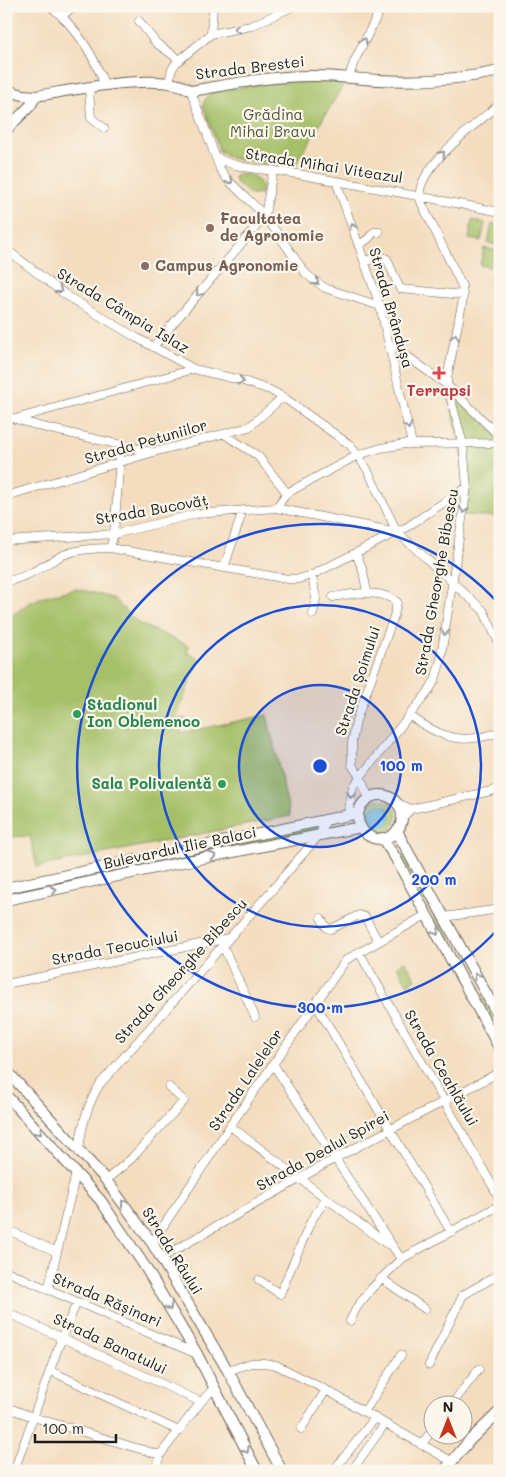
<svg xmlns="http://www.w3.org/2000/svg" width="506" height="1477" font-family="Mali,sans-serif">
	<rect width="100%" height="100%" fill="#fbf7ec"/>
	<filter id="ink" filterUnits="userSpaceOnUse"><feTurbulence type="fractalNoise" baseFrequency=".02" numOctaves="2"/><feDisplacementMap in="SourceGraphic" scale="10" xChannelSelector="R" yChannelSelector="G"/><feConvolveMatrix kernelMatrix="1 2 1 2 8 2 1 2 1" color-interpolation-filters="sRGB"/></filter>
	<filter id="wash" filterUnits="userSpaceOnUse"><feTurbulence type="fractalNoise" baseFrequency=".0096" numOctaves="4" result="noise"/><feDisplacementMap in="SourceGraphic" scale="20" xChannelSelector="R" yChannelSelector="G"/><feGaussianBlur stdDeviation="1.12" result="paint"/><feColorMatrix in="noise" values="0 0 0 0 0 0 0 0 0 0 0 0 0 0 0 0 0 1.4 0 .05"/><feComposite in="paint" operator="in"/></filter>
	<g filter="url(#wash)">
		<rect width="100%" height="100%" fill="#f4ddbf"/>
		<path fill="#a5c067" stroke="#606e42" d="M327 81 345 82 293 169 230 158 220 152 203 105 204 101 211 93 251 85 281 82Z
			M239 174C251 173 265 180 261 194L251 195 235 182 234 177Z
			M472 220 485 223 481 241 469 239Z
			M492 224 500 226V246L488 243Z
			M484 248 500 251V269L480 265Z
			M491 272 500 273V300L489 299Z
			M449 394 457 399 500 437V517L463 515 468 487Z
			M76 589 91 592 114 599 138 623 189 646 187 653 199 658 176 718 187 719 180 733 267 715 290 816 37 867 30 836 6 837V620L29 603 44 596Z
			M380 799C390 801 400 809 396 821 394 826 391 830 386 832 363 840 351 804 380 799Z
			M318 825 321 827 319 831 191 857 190 855 191 853Z
			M179 855 182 856V858L52 886V882Z
			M406 857 500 1029V1038L402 859Z
			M405 961 416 979 407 984 397 966Z"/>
		<path fill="#54b6d3" stroke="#386978" d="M369 816a11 11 0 1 1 22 0a11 11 0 1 1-22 0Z"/>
	</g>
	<g filter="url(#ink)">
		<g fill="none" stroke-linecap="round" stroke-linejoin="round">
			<defs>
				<path id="minor" d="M50 6C77 28 93 53 105 86
					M63 16 73 6
					M139 21 156 43 180 60
					M211 34 251 26 294 6
					M349 77 354 62 382 6
					M169 82 172 69 176 63 211 34 213 6
					M89 88 91 118 104 128
					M191 91 220 169 227 179 265 216 306 274 325 288 380 306
					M215 156C234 170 269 169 292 173 362 186 431 198 500 212
					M336 181 380 306 412 444
					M359 245 368 239 374 232H379
					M6 249 67 296 137 338 194 369 240 380 270 390 283 397 350 445 367 469 397 532 483 610 500 645
					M365 261 382 257 387 259 400 289 463 295
					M390 344 447 385 500 437
					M153 347 265 216 273 170
					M6 416 42 427 152 452
					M15 419 194 369
					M224 434 258 456 287 493
					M6 496 154 452 249 427 283 397
					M276 508 287 493 358 455 381 448 405 444 500 443
					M6 541 114 534 196 514 276 508 397 532 407 527 467 487
					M110 548 114 534 121 445
					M356 553 363 571 367 592
					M224 568 243 510
					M312 575 316 599 313 614
					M6 581C26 579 45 564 63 555 78 549 95 548 110 548L288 579H298L312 575 397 532
					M333 597C352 594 381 588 397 602L394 616 356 721 352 743V765L360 777 369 798
					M410 716C443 739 462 745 500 732
					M397 803 411 809 500 789
					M348 815 353 786 428 692 435 680 440 663 467 487 463 444 447 385V378L462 304 463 295 462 286 421 202C409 172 480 121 500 104
					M402 818 411 809
					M444 917 500 909
					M321 918 327 928 331 929 359 915 365 917 378 941
					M223 946 255 1017
					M359 952 500 1199
					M6 984 229 938
					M315 1003 451 1232
					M273 1064 401 1259
					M230 1126 387 1244
					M79 1152C81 1127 87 1105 100 1084L272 890 320 834 326 820
					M106 1180 131 1159 184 1101 169 1087
					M6 1229 57 1252
					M152 1243 230 1126 346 960 426 915
					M161 1258 334 1159 500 1072
					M6 1271 197 1354
					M381 1278 425 1309
					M259 1280 280 1294 311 1221 326 1199
					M48 1290 76 1173
					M6 1312 201 1402
					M350 1321 357 1307 372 1288 401 1259 500 1205
					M429 1365 463 1295 500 1274
					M51 1371 179 1431
					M228 1371 251 1363H264L276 1365 326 1390 451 1461
					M452 1404 479 1369
					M6 1407 33 1417 160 1455
					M364 1412 401 1355
					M301 1429 326 1390
					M421 1445 434 1428
					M337 1466 374 1419
					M353 1469 384 1425
					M6 1471H7
					M14 1471 62 1337 77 1302
					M155 1471 160 1455 201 1402 214 1388"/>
				<path id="major" d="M6 90 23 95 36 96C69 91 166 70 191 91 233 84 274 75 317 76 337 76 357 79 378 80 419 82 459 80 500 71
					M6 130 30 106 36 96
					M358 817a22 22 0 1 1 44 0a22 22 0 1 1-44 0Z
					M397 830 401 839 500 1019
					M382 838 395 857 500 1049
					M6 888 358 813
					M6 900 183 862 361 827
					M6 1070 106 1180 152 1243 228 1371 282 1471
					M6 1095 101 1201 144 1265 197 1354 257 1471
					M444 1471 470 1440 500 1411"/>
			</defs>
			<use href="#minor" stroke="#686055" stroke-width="9"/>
			<use href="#major" stroke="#686055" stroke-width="12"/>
			<use href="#minor" stroke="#fff" stroke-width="8"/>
			<use href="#major" stroke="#fff" stroke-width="10"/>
		</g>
		<defs><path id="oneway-chevron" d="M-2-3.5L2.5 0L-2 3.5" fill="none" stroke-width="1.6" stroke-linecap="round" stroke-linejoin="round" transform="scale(1.25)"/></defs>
		<g stroke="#999">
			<use href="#oneway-chevron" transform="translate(237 29) rotate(168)"/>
			<use href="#oneway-chevron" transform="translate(364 41) rotate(-63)"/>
			<use href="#oneway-chevron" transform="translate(442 154) rotate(-48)"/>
			<use href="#oneway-chevron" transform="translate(230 181) rotate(48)"/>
			<use href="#oneway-chevron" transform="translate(353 227) rotate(-109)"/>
			<use href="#oneway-chevron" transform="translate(316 282) rotate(38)"/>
			<use href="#oneway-chevron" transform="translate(59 290) rotate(37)"/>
			<use href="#oneway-chevron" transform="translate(199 293) rotate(130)"/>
			<use href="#oneway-chevron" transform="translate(455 337) rotate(-79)"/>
			<use href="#oneway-chevron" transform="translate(241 381) rotate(16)"/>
			<use href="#oneway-chevron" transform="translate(408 426) rotate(77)"/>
			<use href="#oneway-chevron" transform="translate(464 510) rotate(98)"/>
			<use href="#oneway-chevron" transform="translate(445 632) rotate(99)"/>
			<use href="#oneway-chevron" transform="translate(351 795) rotate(102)"/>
			<use href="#oneway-chevron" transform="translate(213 856) rotate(-11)"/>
			<use href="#oneway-chevron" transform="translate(54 890) rotate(-12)"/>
			<use href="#oneway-chevron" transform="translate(436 932) rotate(61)"/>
			<use href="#oneway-chevron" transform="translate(477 976) rotate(-119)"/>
			<use href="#oneway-chevron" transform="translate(39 1132) rotate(48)"/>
			<use href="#oneway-chevron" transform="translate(124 1203) rotate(-127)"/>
			<use href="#oneway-chevron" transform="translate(169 1307) rotate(60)"/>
			<use href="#oneway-chevron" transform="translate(246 1450) rotate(63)"/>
		</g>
	</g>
	<circle cx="320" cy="766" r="81" fill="#1d4ed8" fill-opacity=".12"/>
	<g fill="none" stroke="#1d4ed8" stroke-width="2.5">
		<circle cx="320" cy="766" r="81"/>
		<circle cx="320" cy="766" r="161"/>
		<path d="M498 929A242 242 0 1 1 498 603"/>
	</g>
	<g fill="#8d6e63" stroke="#fbf7ec" stroke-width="2">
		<circle cx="210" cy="228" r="5"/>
		<circle cx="145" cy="266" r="5"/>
	</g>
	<path fill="#e0444e" stroke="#fbf7ec" stroke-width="2" d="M436.5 365.5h5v5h5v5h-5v5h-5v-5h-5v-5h5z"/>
	<g fill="#2e9e5b" stroke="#fbf7ec" stroke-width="2">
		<circle cx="77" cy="714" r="5"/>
		<circle cx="222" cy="784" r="5"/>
	</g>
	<g text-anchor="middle" stroke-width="4.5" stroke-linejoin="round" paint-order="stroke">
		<g font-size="15" fill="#1c1c1c" stroke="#fbf7ec">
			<text transform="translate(250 68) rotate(-7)" y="5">Strada Brestei</text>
			<text transform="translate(324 166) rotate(9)" y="5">Strada Mihai Viteazul</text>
			<text transform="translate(391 308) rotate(74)" y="5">Strada Brândușa</text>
			<text transform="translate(123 311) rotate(31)" y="5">Strada Câmpia Islaz</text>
			<text transform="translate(146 442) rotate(-16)" y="5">Strada Petuniilor</text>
			<text transform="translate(152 510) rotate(-10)" y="5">Strada Bucovăț</text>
			<text transform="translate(437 582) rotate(-80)" y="5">Strada Gheorghe Bibescu</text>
			<text transform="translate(358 681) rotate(-72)" y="5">Strada Șoimului</text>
			<text transform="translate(180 848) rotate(-12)" y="5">Bulevardul Ilie Balaci</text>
			<text transform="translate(115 948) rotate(-11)" y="5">Strada Tecuciului</text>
			<text transform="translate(181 971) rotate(-48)" y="5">Strada Gheorghe Bibescu</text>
			<text transform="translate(441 1068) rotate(60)" y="5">Strada Ceahlăului</text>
			<text transform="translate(246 1080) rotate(-56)" y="5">Strada Lalelelor</text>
			<text transform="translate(323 1151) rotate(-29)" y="5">Strada Dealul Spirei</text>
			<text transform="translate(172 1251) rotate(58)" y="5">Strada Râului</text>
			<text transform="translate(107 1300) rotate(23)" y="5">Strada Rășinari</text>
			<text transform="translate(110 1344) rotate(25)" y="5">Strada Banatului</text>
		</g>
		<g font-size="15" fill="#4c5536" stroke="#fbf7ec">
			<text x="273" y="120">Grădina<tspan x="273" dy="17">Mihai Bravu</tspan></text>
		</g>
		<g font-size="15" font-weight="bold" fill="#785e54" stroke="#fbf7ec" text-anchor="start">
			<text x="220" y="224">Facultatea<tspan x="220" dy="17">de Agronomie</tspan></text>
			<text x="155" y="271">Campus Agronomie</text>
		</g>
		<g font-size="15" font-weight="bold" fill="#be3a42" stroke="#fbf7ec">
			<text x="439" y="396">Terrapsi</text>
		</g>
		<g font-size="15" font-weight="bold" fill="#27864d" stroke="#fbf7ec" text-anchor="start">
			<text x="87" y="710">Stadionul<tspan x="87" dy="17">Ion Oblemenco</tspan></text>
			<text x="212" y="789" text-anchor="end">Sala Polivalentă</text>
		</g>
	</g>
	<circle cx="320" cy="766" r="8" fill="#1d4ed8" stroke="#fbf7ec" stroke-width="2.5"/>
	<g font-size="15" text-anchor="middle" font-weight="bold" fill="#1d4ed8" stroke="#fbf7ec" stroke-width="4.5" stroke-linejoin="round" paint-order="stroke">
		<text x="401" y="771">100 m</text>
		<text x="434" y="885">200 m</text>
		<text x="320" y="1013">300 m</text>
	</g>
	<rect width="506" height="1477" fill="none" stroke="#fbf7ec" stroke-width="25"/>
	<g transform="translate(448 1420)"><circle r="24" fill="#fbf7ec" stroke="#a29f99"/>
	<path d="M0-4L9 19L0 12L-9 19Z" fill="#c8321e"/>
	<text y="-8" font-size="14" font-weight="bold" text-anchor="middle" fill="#1c1c1c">N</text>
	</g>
	<path d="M35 1434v8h81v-8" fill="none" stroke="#1c1c1c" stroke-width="2.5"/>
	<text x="42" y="1434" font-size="15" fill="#1c1c1c" stroke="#fbf7ec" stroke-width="4" paint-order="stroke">100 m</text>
</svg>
